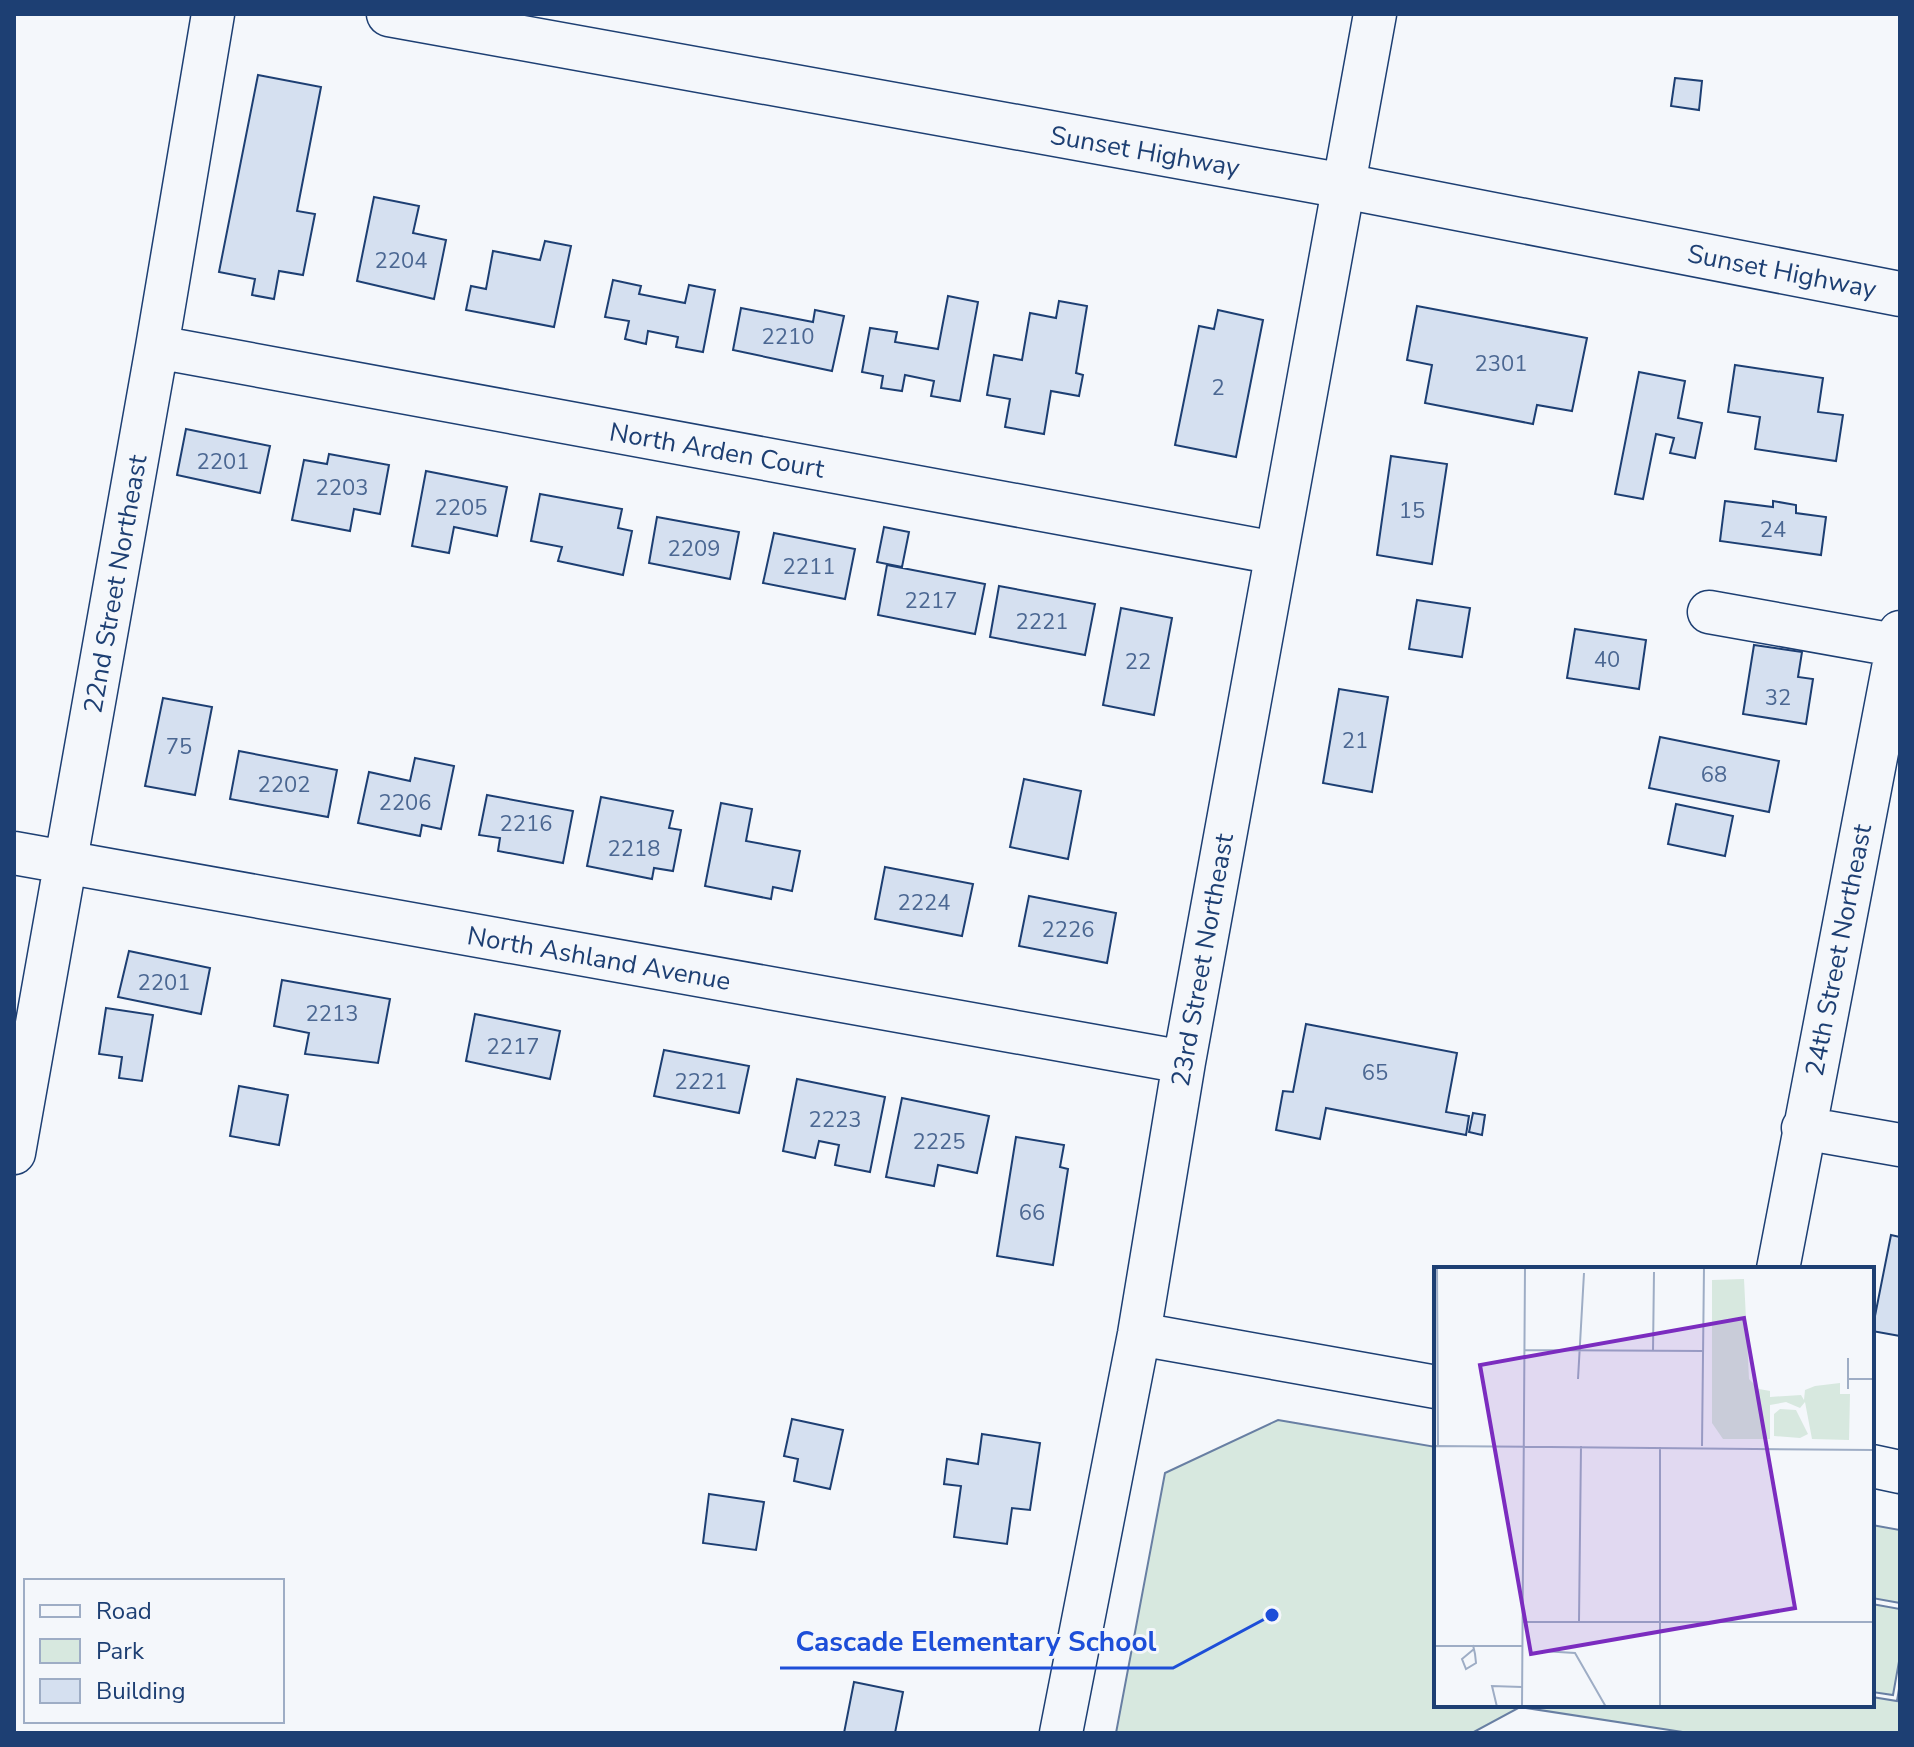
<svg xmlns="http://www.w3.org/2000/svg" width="1914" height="1747" font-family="'Nunito Sans',sans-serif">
	<rect width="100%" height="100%" fill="#f4f7fb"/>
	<path fill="#d7e8df" stroke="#687fa3" stroke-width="2" d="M1278 1420 1436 1447V1705H1872V1697L1897 1701 1900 1683V1733H1689L1520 1707 1472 1733H1116L1165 1473Z
		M1872 1525 1900 1530V1603L1872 1598Z
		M1872 1604 1900 1609V1656L1893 1695 1872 1692Z"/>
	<path fill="#d5e0f0" stroke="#1d3f73" stroke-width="2" d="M258 75 321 87 297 211 315 214 303 275 279 271 274 299 252 295 255 279 219 272Z
		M1675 78 1702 81 1699 110 1671 106Z
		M374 197 419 206 413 233 446 240 434 299 357 281Z
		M545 241 571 246 554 327 466 310 471 286 486 289 493 251 540 260Z
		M613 280 641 286 639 294 685 303 689 285 715 290 703 352 676 347 678 337 648 331 646 344 625 339 629 321 605 317Z
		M948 296 978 302 960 401 931 396 934 381 905 375 902 391 881 388 883 376 862 372 870 328 897 332 895 342 938 349Z
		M1059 301 1087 306 1076 373 1083 375 1079 396 1051 391 1044 434 1005 427 1010 399 987 395 994 355 1022 360 1030 313 1056 318Z
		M1417 306 1587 338 1572 411 1537 405 1533 424 1425 403 1432 365 1407 360Z
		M741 308 813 322 815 310 844 316 832 371 733 350Z
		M1218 310 1263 320 1236 457 1175 445 1199 326 1214 329Z
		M1735 365 1823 378 1818 412 1843 415 1836 461 1755 449 1760 417 1728 412Z
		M1639 372 1685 381 1678 418 1702 423 1695 458 1670 453 1674 438 1656 434 1643 499 1615 494Z
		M186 429 270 446 260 493 177 475Z
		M329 454 389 465 380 514 354 509 350 531 292 520 304 460 327 464Z
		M1391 456 1447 464 1432 564 1377 555Z
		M426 471 507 487 497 536 454 527 449 553 412 546Z
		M540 494 622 509 618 528 632 531 623 575 558 561 562 547 531 541Z
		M1725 501 1773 507V501L1796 505V513L1826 517 1821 555 1720 541Z
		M657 517 739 532 730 579 649 563Z
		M884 527 909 532 902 567 877 562Z
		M774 533 855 549 845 599 763 583Z
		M887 565 985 584 975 634 878 615Z
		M999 586 1095 604 1085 655 990 637Z
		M1417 600 1470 608 1462 657 1409 649Z
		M1121 608 1172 618 1154 715 1103 705Z
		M1575 629 1646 640 1639 689 1567 678Z
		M1754 645 1802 652 1798 677 1813 679 1806 724 1743 714Z
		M1339 689 1388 697 1372 792 1323 783Z
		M163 698 212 707 195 795 145 786Z
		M1660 737 1779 761 1769 812 1649 788Z
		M239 751 337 770 328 817 230 799Z
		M415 758 454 766 441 829 422 825 420 836 358 823 369 772 410 781Z
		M1024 779 1081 791 1068 859 1010 847Z
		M487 795 573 811 563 863 498 851 500 838 479 835Z
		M601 797 673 811 669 828 681 830 673 871 654 868 652 879 587 866Z
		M721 803 752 809 746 841 800 851 792 891 773 887 771 899 705 886Z
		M1676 804 1733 816 1725 856 1668 844Z
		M885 867 973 884 962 936 875 919Z
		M1029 896 1116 913 1107 963 1019 946Z
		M129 951 210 968 201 1014 118 997Z
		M282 980 390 999 378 1063 305 1054 309 1033 274 1026Z
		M106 1008 153 1015 142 1081 119 1078 122 1057 99 1054Z
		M475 1014 560 1031 550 1079 466 1061Z
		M1306 1024 1457 1053 1446 1112 1469 1116 1466 1135 1326 1108 1320 1139 1276 1130 1283 1091 1293 1092Z
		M664 1050 749 1066 739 1113 654 1096Z
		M797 1079 885 1097 870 1172 835 1165 839 1145 819 1141 815 1158 783 1151Z
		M239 1086 288 1095 279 1145 230 1136Z
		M902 1098 989 1116 977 1173 938 1165 934 1186 886 1177Z
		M1473 1113 1485 1115 1482 1135 1469 1132Z
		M1016 1137 1064 1145 1060 1167 1068 1169 1053 1265 997 1256Z
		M1891 1235 1900 1237V1336L1872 1331Z
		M792 1419 843 1430 830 1489 794 1481 798 1459 784 1456Z
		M982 1434 1040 1443 1030 1510 1012 1508 1007 1544 954 1537 961 1486 944 1484 947 1459 978 1464Z
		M709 1494 764 1502 756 1550 703 1543Z
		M854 1682 903 1692 895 1733H844Z"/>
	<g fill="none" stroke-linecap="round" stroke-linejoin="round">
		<defs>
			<path id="minor" d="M157 347 1276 553
				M1709 612 1900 646
				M14 853 1184 1062
				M1803 1128 1900 1145
				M14 1153 157 347 213 14
				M1778 1269 1900 632
				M1139 1334 1436 1387
				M1872 1466 1900 1472
				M1061 1733 1139 1334 1184 1062 1375 14"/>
			<path id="highway" d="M389 14 1344 186 1900 294"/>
		</defs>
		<use href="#minor" stroke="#1d3f73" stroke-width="45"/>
		<use href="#highway" stroke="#1d3f73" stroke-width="47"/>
		<use href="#minor" stroke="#f4f7fb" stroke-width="42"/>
		<use href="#highway" stroke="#f4f7fb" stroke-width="44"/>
	</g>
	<g text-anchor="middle" stroke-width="6" stroke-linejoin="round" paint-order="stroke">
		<g font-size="22" fill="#4b6792">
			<text x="401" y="268">2204</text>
			<text x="788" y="344">2210</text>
			<text x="1501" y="371">2301</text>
			<text x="1218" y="395">2</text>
			<text x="223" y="469">2201</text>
			<text x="342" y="495">2203</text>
			<text x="461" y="515">2205</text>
			<text x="1412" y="518">15</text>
			<text x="1773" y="537">24</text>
			<text x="694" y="556">2209</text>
			<text x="809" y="574">2211</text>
			<text x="931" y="608">2217</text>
			<text x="1042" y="629">2221</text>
			<text x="1607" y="667">40</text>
			<text x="1138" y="669">22</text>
			<text x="1778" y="705">32</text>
			<text x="1355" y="748">21</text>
			<text x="179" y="754">75</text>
			<text x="1714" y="782">68</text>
			<text x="284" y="792">2202</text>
			<text x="405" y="810">2206</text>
			<text x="526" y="831">2216</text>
			<text x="634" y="856">2218</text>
			<text x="924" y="910">2224</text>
			<text x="1068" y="937">2226</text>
			<text x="164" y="990">2201</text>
			<text x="332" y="1021">2213</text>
			<text x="513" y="1054">2217</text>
			<text x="1375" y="1080">65</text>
			<text x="701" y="1089">2221</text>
			<text x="835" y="1127">2223</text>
			<text x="939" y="1149">2225</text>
			<text x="1032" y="1220">66</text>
		</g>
		<g font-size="26" fill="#1d3f73" stroke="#f4f7fb">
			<text transform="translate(1145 151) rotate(10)" y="9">Sunset Highway</text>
			<text transform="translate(1782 271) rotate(11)" y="9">Sunset Highway</text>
			<text transform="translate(717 450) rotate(10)" y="9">North Arden Court</text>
			<text transform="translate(115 584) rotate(-80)" y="9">22nd Street Northeast</text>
			<text transform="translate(1838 950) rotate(-79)" y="9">24th Street Northeast</text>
			<text transform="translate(599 958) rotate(10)" y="9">North Ashland Avenue</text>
			<text transform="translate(1202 960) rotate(-80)" y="9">23rd Street Northeast</text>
		</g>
	</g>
	<g transform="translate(1434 1267)">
		<rect width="440" height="440" fill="#f4f7fb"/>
		<path d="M310 12 315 112 325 122 336 124V130L367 128 370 133 371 123 381 119 406 116V127H416L415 173 378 172 371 135 366 141 352 135 336 138V172H289L278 156V13ZM346 142 362 143 374 167 366 171 340 169V147Z" fill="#d7e8df"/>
		<path fill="none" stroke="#9eadc5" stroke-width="2" d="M3 0 4 179M91 83 269 84M219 84 220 5M144 112 150 6M414 112H440M414 122V91M0 179 440 183M268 179 270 0M0 214V179M145 354 147 179M88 355H440M39 378 41 387 42 396 32 402 28 392 40 382M0 379H88M108 384 141 386 172 440M63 440 58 419 88 420M88 440 91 0M226 440V180"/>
		<path fill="#7b2cbf" fill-opacity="0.15" stroke="#7b2cbf" stroke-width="4" d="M310 51 361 341 97 387 46 98Z"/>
		<rect width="440" height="440" fill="none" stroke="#1d3f73" stroke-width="4"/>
	</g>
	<path fill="none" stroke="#1d4ed8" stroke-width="3" d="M1272 1615L1173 1668H780"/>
	<circle fill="#1d4ed8" stroke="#f4f7fb" stroke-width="3" cx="1272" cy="1615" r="8"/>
	<g font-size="28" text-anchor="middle" font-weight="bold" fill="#1d4ed8" stroke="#f4f7fb" stroke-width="6" stroke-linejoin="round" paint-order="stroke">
		<text x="976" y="1651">Cascade Elementary School</text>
	</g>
	<rect width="1914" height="1747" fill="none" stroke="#1d3f73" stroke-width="32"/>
	<rect x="24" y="1579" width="260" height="144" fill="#f4f7fb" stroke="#9eadc5" stroke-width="2"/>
	<rect x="40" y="1605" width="40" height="12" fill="#f4f7fb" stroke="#9eadc5" stroke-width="2"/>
	<text x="96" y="1619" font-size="24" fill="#1d3f73">Road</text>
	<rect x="40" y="1639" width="40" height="24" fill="#d7e8df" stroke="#9eadc5" stroke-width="2"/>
	<text x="96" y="1659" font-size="24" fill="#1d3f73">Park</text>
	<rect x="40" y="1679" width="40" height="24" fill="#d5e0f0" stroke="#9eadc5" stroke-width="2"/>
	<text x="96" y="1699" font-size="24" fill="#1d3f73">Building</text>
</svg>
